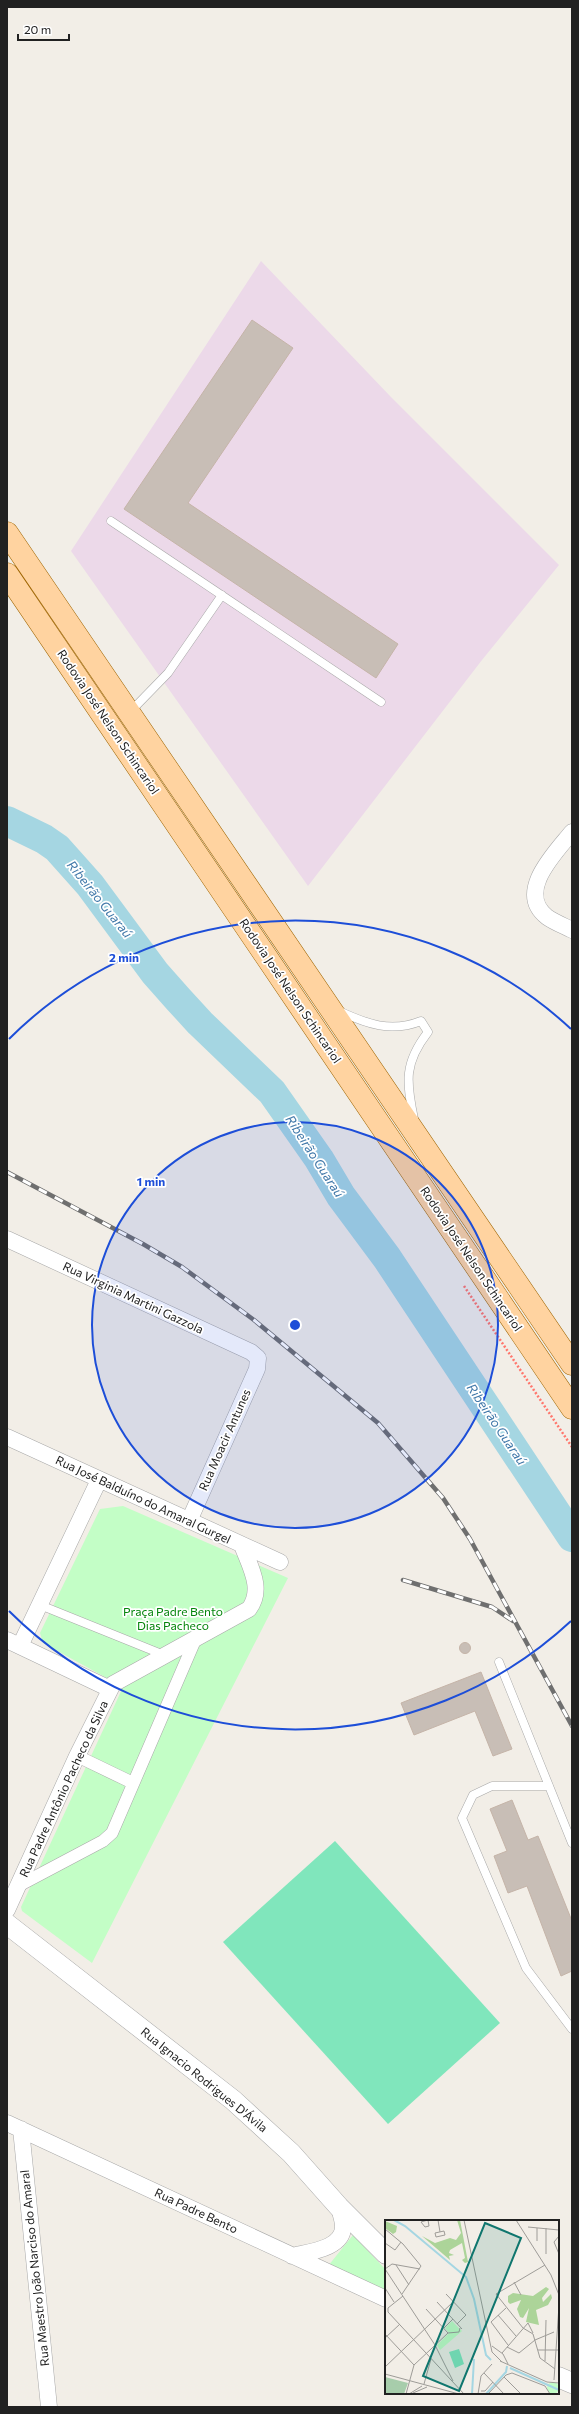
<svg xmlns="http://www.w3.org/2000/svg" width="579" height="2414" font-family="Commissioner,sans-serif">
	<rect width="100%" height="100%" fill="#f2eee7"/>
	<path fill="#ecd9e9" d="M261 261 390 396 559 565 482 660 308 886 71 551Z"/>
	<path fill="#c3fec6" d="M123 1506 288 1578 92 1963 22 1911 21 1907 123 1687 43 1643 40 1633 100 1509Z
		M353 2235 386 2270V2290L328 2266Z"/>
	<path fill="#80e6bc" d="M335 1841 500 2023 388 2124 223 1942Z"/>
	<g fill="none" stroke-linecap="round" stroke-linejoin="round">
		<path stroke="#a5d6e2" stroke-width="30" d="M7 821 44 839 57 848 90 885 155 973 178 999 200 1023 272 1092 319 1159 341 1196 387 1258 572 1537"/>
	</g>
	<path fill="#c8beb6" stroke="#c5b4a8" d="M252 320 293 348 188 503 398 644 376 678 124 509Z
		M459.5 1648a5.5 5.5 0 1 1 11 0a5.5 5.5 0 1 1-11 0Z
		M481 1672 512 1749 493 1756 475 1711 414 1735 401 1703Z
		M512 1800 528 1840 538 1836 572 1921V1971L561 1976 527 1886 508 1893 494 1856 507 1851 490 1809Z"/>
	<g fill="none" stroke-linecap="round" stroke-linejoin="round">
		<defs>
			<path id="service" d="M111 521 381 702
				M130 712 168 673 222 595
				M339 1011C367 1024 391 1033 421 1021L428 1032C404 1063 406 1081 414 1119
				M40 1605 164 1655
				M499 1662 572 1843
				M549 1786H492L473 1795 462 1818 526 1968 572 2029"/>
			<path id="pedestrian" d="M77 1756 133 1783
				M18 1886 103 1841 112 1833 196 1638"/>
			<path id="minor" d="M572 832C556 852 515 892 547 917 554 922 564 926 572 930
				M7 1239 251 1352 258 1358 257 1369 189 1521
				M7 1437 280 1562
				M7 1640 110 1689
				M20 1646 99 1480
				M7 1910 77 1756 113 1684 249 1609C264 1589 250 1567 242 1545
				M7 2123 386 2299
				M21 2129 49 2407
				M292 2256C308 2252 344 2249 343 2226 343 2220 340 2213 339 2207"/>
			<path id="tertiary" d="M7 1924 233 2100 291 2153 339 2207 386 2254
				M558 2377 572 2383"/>
			<path id="primary" d="M7 533 572 1364
				M7 574 572 1408"/>
		</defs>
		<use href="#service" stroke="#a8a8a8" stroke-width="9"/>
		<use href="#pedestrian" stroke="#a8a8a8" stroke-width="13"/>
		<use href="#minor" stroke="#a8a8a8" stroke-width="17"/>
		<use href="#tertiary" stroke="#a8a8a8" stroke-width="21"/>
		<use href="#primary" stroke="#9f6500" stroke-width="23"/>
		<path stroke="#ff766c" stroke-width="2.5" stroke-dasharray="2 2" stroke-linecap="butt" d="M464 1286 572 1447"/>
		<use href="#service" stroke="#fff" stroke-width="8"/>
		<use href="#pedestrian" stroke="#fff" stroke-width="12"/>
		<use href="#minor" stroke="#fff" stroke-width="16"/>
		<use href="#tertiary" stroke="#fff" stroke-width="20"/>
		<use href="#primary" stroke="#ffd3a0" stroke-width="22"/>
		<defs>
			<path id="rail" d="M7 1172 143 1244 182 1267 254 1320 378 1423 443 1498 470 1539 572 1726
				M403 1580 492 1607 513 1621"/>
		</defs>
		<use href="#rail" stroke="#6f6f6f" stroke-width="4.5"/>
		<use href="#rail" stroke="#fff" stroke-width="3" stroke-dasharray="9" stroke-linecap="butt"/>
	</g>
	<circle cx="295" cy="1325" r="203" fill="#1d4ed8" fill-opacity=".12"/>
	<g fill="none" stroke="#1d4ed8" stroke-width="2">
		<circle cx="295" cy="1325" r="203"/>
		<path d="M571 1621A405 405 0 0 1 9 1611M9 1039A405 405 0 0 1 571 1029"/>
	</g>
	<g text-anchor="middle" stroke-width="3.5" stroke-linejoin="round" paint-order="stroke">
		<g font-size="12" fill="#212121" stroke="#fff">
			<text transform="translate(108 722) rotate(56)" y="4">Rodovia José Nelson Schincariol</text>
			<text transform="translate(290 991) rotate(56)" y="4">Rodovia José Nelson Schincariol</text>
			<text transform="translate(471 1259) rotate(56)" y="4">Rodovia José Nelson Schincariol</text>
			<text transform="translate(133 1298) rotate(25)" y="4">Rua Virginia Martini Gazzola</text>
			<text transform="translate(225 1440) rotate(-66)" y="4">Rua Moacir Antunes</text>
			<text transform="translate(143 1500) rotate(25)" y="4">Rua José Balduíno do Amaral Gurgel</text>
			<text transform="translate(64 1789) rotate(-65)" y="4">Rua Padre Antônio Pacheco da Silva</text>
			<text transform="translate(204 2080) rotate(39)" y="4">Rua Ignacio Rodrigues D'Ávila</text>
			<text transform="translate(196 2211) rotate(25)" y="4">Rua Padre Bento</text>
			<text transform="translate(35 2268) rotate(-96)" y="4">Rua Maestro João Narciso do Amaral</text>
		</g>
		<g font-size="12" fill="#04850b" stroke="#fff">
			<text x="173" y="1616">Praça Padre Bento<tspan x="173" dy="14">Dias Pacheco</tspan></text>
		</g>
		<g font-size="13" font-style="italic" fill="#4078a9" stroke="#fff">
			<text transform="translate(100 899) rotate(51)" y="5">Ribeirão Guaraú</text>
			<text transform="translate(315 1156) rotate(57)" y="5">Ribeirão Guaraú</text>
			<text transform="translate(497 1424) rotate(56)" y="5">Ribeirão Guaraú</text>
		</g>
	</g>
	<g transform="translate(385 2220)">
		<rect width="174" height="174" fill="#f2eee7"/>
		<path d="M72 0H75L83 42 80 43 77 40 80 38 77 23 65 30 64 33 69 35 64 36 65 40 37 16 50 23 65 18 71 20 76 13ZM0 1 12 6 11 12 8 14 0 8ZM161 67 164 69 157 78 158 82 166 74 167 78 163 85 151 90 154 105 141 102 144 88 138 98 135 97 132 89 136 80 125 84 123 82V76L128 73 148 76Z" fill="#acd499"/>
		<path d="M0 157 23 163 19 174H0Z" fill="#a7cdab"/>
		<path d="M67 101 77 111 55 130 52 125 64 113 60 108ZM162 168a6 6 0 1 1 12 0a6 6 0 1 1-12 0Z" fill="#c3fec6"/>
		<path d="M74 129 79 144 70 148 64 132Z" fill="#80e6bc"/>
		<path fill="none" stroke="#a5d6e2" stroke-width="2" d="M9 0 20 6 81 57 89 79 101 135 106 140M125 148 174 170M87 174 89 139M101 174 121 152 122 146"/>
		<path fill="none" stroke="#9e9c98" stroke-width="1" d="M43 0 44 6 40 7 36 2ZM53 0 55 12M79 0 107 132 117 142M131 0 166 55 174 75M143 7 174 10M161 8V34M0 9 18 24 36 46 17 74M59 11 60 15 51 17 50 13ZM174 16 169 22 174 34M152 21V8M0 23 10 30 16 22M11 45 24 65M160 45 111 74 138 108 148 114 155 138 170 149M0 49 50 125 68 161M0 49 7 44 35 49M129 62 136 75M0 68 9 82M61 74 81 95 72 104M18 76 3 88V92L79 174M52 82 77 109M121 88 106 102 123 125M41 89 63 113M113 95 131 116M59 108 68 99M63 113 74 112 75 108M0 114 29 145M0 118 15 104M107 126 118 134 123 144M122 127 134 133 150 120 169 112M153 130H174M117 133 143 103 148 113M115 141 162 162 174 163M160 141 161 100M0 147 68 82M99 153 119 174M0 154 74 174M119 157 136 174M169 160 174 85M39 164 46 139M96 171H100L108 162M28 173 42 167M21 174 29 145 63 113M24 174 37 166M93 174 96 156 107 144M103 174 121 155 127 153 160 166 165 174"/>
		<path fill="#0f766e" fill-opacity="0.15" stroke="#0f766e" stroke-width="2" d="M100 3 136 18 74 171 38 156Z"/>
		<rect width="174" height="174" fill="none" stroke="#212121" stroke-width="2"/>
	</g>
	<circle cx="295" cy="1325" r="6" fill="#1d4ed8" stroke="#fff" stroke-width="2"/>
	<g font-size="12" text-anchor="middle" font-weight="bold" fill="#1d4ed8" stroke="#fff" stroke-width="3.5" stroke-linejoin="round" paint-order="stroke">
		<text x="124" y="962">2 min</text>
		<text x="151" y="1186">1 min</text>
	</g>
	<rect width="579" height="2414" fill="none" stroke="#212121" stroke-width="16"/>
	<path d="M18 34v6h51v-6" fill="none" stroke="#212121" stroke-width="2"/>
	<text x="24" y="34" font-size="12" fill="#212121" stroke="#ffffff" stroke-width="3" paint-order="stroke">20 m</text>
</svg>
